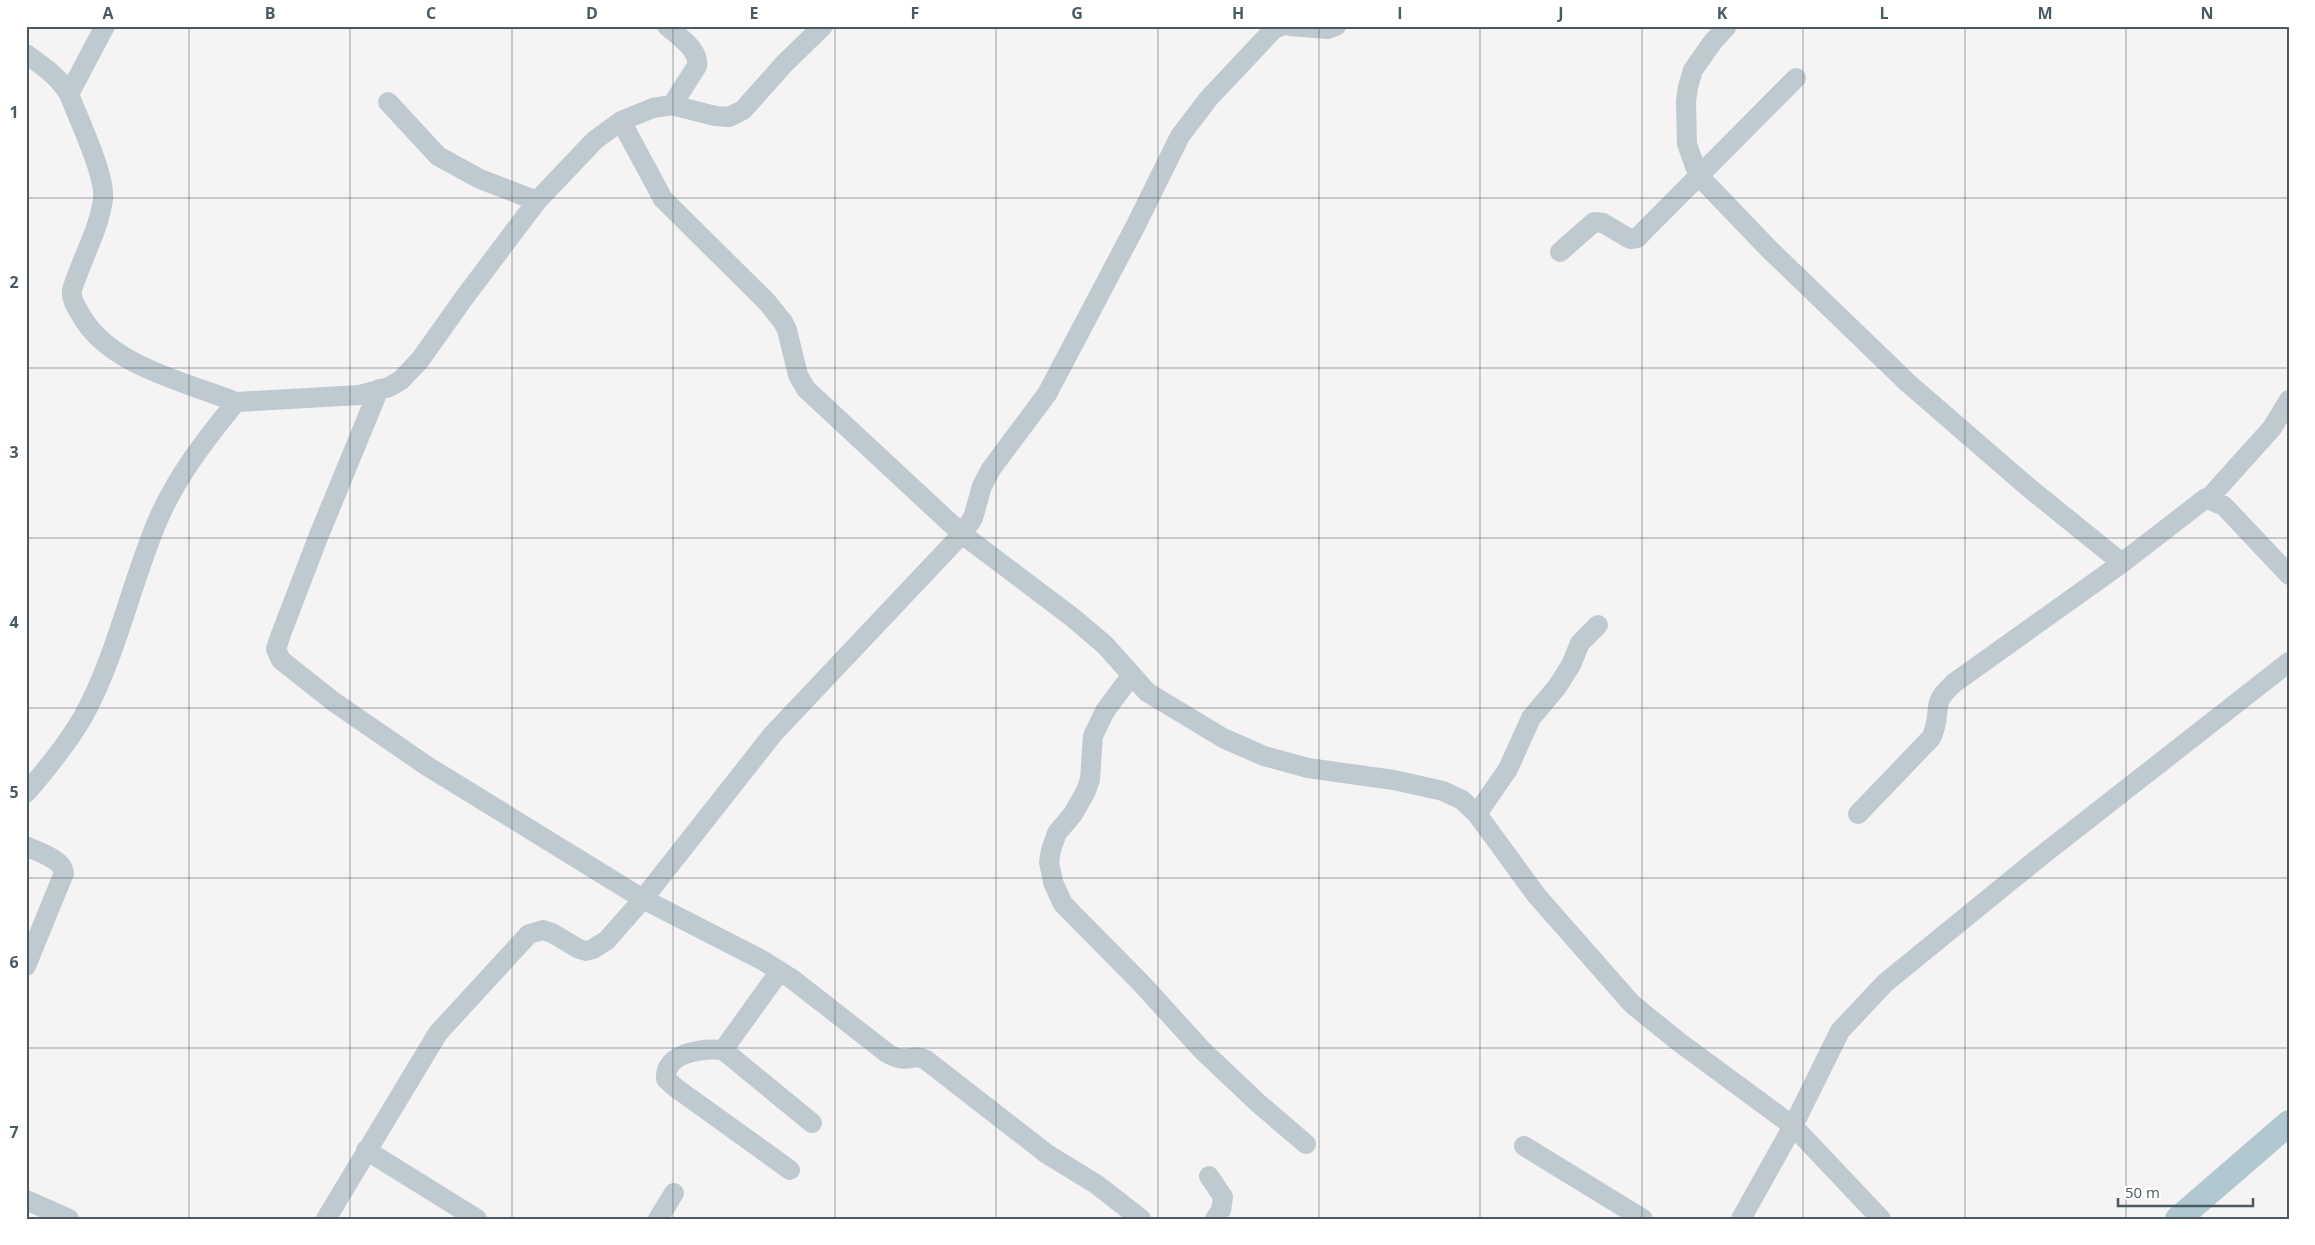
<svg xmlns="http://www.w3.org/2000/svg" width="2315" height="1245" font-family="'Open Sans',sans-serif">
	<rect width="100%" height="100%" fill="#f5f3f3"/>
	<g fill="none" stroke-linecap="round" stroke-linejoin="round">
		<path stroke="#becacf" stroke-width="20" d="M667 26C678 36 700 50 697 66L672 105
			M1290 26 1328 29 1336 26
			M1727 26 1712 43 1693 70 1688 87 1686 101 1687 144 1698 175 1769 249 1909 384 2028 487 2122 563 2206 498 2224 506 2289 575
			M26 54C43 66 58 76 69 94 78 118 106 176 103 199 99 230 81 260 72 290 71 300 76 307 81 315 108 365 185 382 236 402 206 439 176 477 157 522 131 584 116 657 83 717 67 744 47 769 26 793
			M69 94 105 26
			M388 102 438 156 480 179 537 201
			M621 121 663 199 767 302 783 322 787 330 798 375 806 389 962 534 1072 617 1105 645 1147 692 1223 738 1264 756 1308 768 1394 780 1443 791 1462 800 1477 814 1537 896 1632 1004 1679 1042 1793 1126 1881 1219
			M1560 252 1594 222 1603 223 1630 239 1637 238 1796 78
			M379 389 319 535 281 634 276 649 281 660 334 702 427 766 643 899 762 960 792 979 887 1053C909 1066 910 1052 926 1060L1047 1154 1096 1184 1141 1219
			M236 402 360 395 389 387 401 380 420 360 464 298 537 201 595 140 621 121 653 108 672 105 715 116 729 117 743 110 784 64 823 26
			M2209 498 2272 428 2289 400
			M1131 676 1105 711 1093 736 1090 779 1086 791 1073 814 1057 833 1051 850 1049 862 1053 882 1063 904 1142 984 1202 1050 1258 1103 1306 1144
			M1477 814 1508 769 1531 718 1557 687 1571 665 1580 643 1598 625
			M1858 814 1931 738C1938 725 1936 715 1939 702 1941 695 1948 689 1954 683L2122 563
			M26 846C38 852 63 859 64 873L26 966
			M780 971 723 1050 812 1123
			M723 1050C704 1048 664 1052 666 1079L676 1088 790 1170
			M1524 1146 1643 1219
			M366 1150 477 1219
			M1209 1176 1223 1197 1221 1210 1215 1219
			M26 1200 69 1219
			M326 1219 438 1033 529 934 543 930 552 933 579 949 586 951 593 949 607 940 643 899 773 734 962 534 973 518 982 486 991 469 1047 394 1135 227 1180 136 1209 98 1274 29 1282 26
			M658 1219 674 1193
			M1741 1219 1793 1126 1840 1031 1885 983 2041 856 2289 662"/>
		<path stroke="#b2c8d1" stroke-width="26" d="M2178 1219 2289 1123"/>
	</g>
	<path fill="none" stroke="#4a5a61" stroke-width="1" stroke-opacity="0.55" d="M189 26V1219M350 26V1219M512 26V1219M673 26V1219M835 26V1219M996 26V1219M1158 26V1219M1319 26V1219M1480 26V1219M1642 26V1219M1803 26V1219M1965 26V1219M2126 26V1219M26 198H2289M26 368H2289M26 538H2289M26 708H2289M26 878H2289M26 1048H2289"/>
	<rect width="2315" height="1245" fill="none" stroke="#ffffff" stroke-width="55"/>
	<path d="M2118 1198v8h135v-8" fill="none" stroke="#4a5a61" stroke-width="2.5"/>
	<text x="2125" y="1198" font-size="15" fill="#4a5a61" stroke="#ffffff" stroke-width="4" paint-order="stroke">50 m</text>
	<rect x="28" y="28" width="2260" height="1190" fill="none" stroke="#4a5a61" stroke-width="2"/>
	<g font-size="16" text-anchor="middle" font-weight="bold" fill="#4a5a61">
		<text x="108" y="19">A</text>
		<text x="270" y="19">B</text>
		<text x="431" y="19">C</text>
		<text x="592" y="19">D</text>
		<text x="754" y="19">E</text>
		<text x="915" y="19">F</text>
		<text x="1077" y="19">G</text>
		<text x="1238" y="19">H</text>
		<text x="1400" y="19">I</text>
		<text x="1561" y="19">J</text>
		<text x="1722" y="19">K</text>
		<text x="1884" y="19">L</text>
		<text x="2045" y="19">M</text>
		<text x="2207" y="19">N</text>
		<text x="14" y="118">1</text>
		<text x="14" y="288">2</text>
		<text x="14" y="458">3</text>
		<text x="14" y="628">4</text>
		<text x="14" y="798">5</text>
		<text x="14" y="968">6</text>
		<text x="14" y="1138">7</text>
	</g>
</svg>
